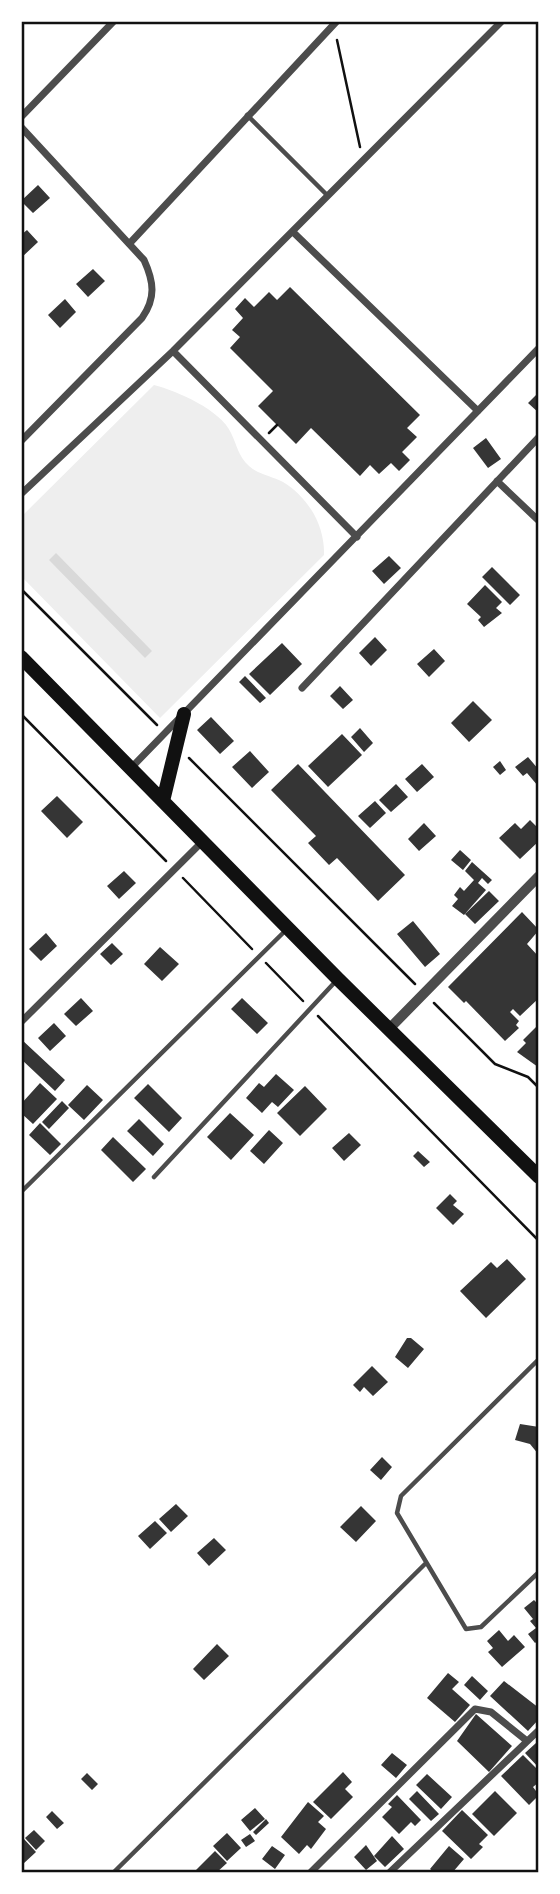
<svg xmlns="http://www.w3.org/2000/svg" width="560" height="1894" font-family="Arial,sans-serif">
	<rect width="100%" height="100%" fill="#fff"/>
	<path fill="#eee" d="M154 385C177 391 221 410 231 433 237 445 238 456 249 466 259 475 272 476 283 482 309 498 325 526 324 555L160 718 21 576V517Z"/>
	<path fill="#d9d9d9" d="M56 553 152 651 145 658 49 560Z"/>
	<path fill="#353535" d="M38 185 50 198 33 213 21 201Z
		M27 230 38 242 21 258V235Z
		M93 269 105 281 88 297 76 284Z
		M290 287 420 415 407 428 417 437 402 452 410 460 399 471 391 463 379 474 370 465 360 476 311 428 296 444 258 406 273 391 230 348 240 337 232 330 243 318 235 309 245 298 254 307 269 292 277 300Z
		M65 299 76 312 60 328 48 315Z
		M539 392V413L528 403Z
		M486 438 501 459 488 468 473 448Z
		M389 556 401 568 384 584 372 571Z
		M492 567 520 595 510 605 482 577Z
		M485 585 502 602 496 608 502 613 484 627 478 620 481 617 467 604Z
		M375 637 387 650 371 666 359 653Z
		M282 643 302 664 270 695 249 674Z
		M434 649 445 661 429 677 417 664Z
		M245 676 266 698 260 703 239 682Z
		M340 686 353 700 343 709 330 696Z
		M473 701 492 720 469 742 451 723Z
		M211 717 234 741 220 754 197 730Z
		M360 728 373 743 364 752 351 737Z
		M342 734 362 755 328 787 308 766Z
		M250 751 269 772 252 788 232 767Z
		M528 757 539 770 538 786 527 773 523 776 515 767Z
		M500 761 506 770 500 775 493 767Z
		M298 764 405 875 378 901 337 858 329 865 308 843 316 836 271 790Z
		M422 764 434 777 417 792 405 779Z
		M396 784 408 797 391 812 379 800Z
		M57 796 83 822 67 838 41 811Z
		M375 801 386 813 370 828 358 816Z
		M530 820 539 829V841L520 859 499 838 515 823 521 829Z
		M424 823 436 836 419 851 408 839Z
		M460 850 471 860 463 870 451 860Z
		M472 862 492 880 488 884 482 878 478 883 486 890 464 915 452 906 458 899 454 895 460 887 464 891 474 880 465 871Z
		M124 871 136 883 119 899 107 886Z
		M489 891 499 901 475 924 465 914Z
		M522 912 539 930 527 944 539 957V998L520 1016 513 1009 510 1012 519 1021 516 1025 519 1028 505 1041 466 1001 464 1003 448 987Z
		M413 921 440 954 425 967 397 934Z
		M46 933 57 946 41 961 29 949Z
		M112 943 123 954 111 965 100 954Z
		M160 947 179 964 162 981 144 964Z
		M81 998 93 1011 76 1026 64 1014Z
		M242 998 268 1023 257 1034 231 1009Z
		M54 1023 66 1036 50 1051 38 1038Z
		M538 1025 539 1066 538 1067 517 1052 526 1043 523 1040Z
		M21 1039 65 1080 55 1091 21 1059Z
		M276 1074 294 1090 278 1107 272 1102 262 1113 246 1098 259 1083 264 1087Z
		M40 1083 57 1099 33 1124 21 1113V1104Z
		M148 1084 182 1118 169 1132 134 1098Z
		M87 1085 103 1100 84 1120 68 1105Z
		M305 1086 327 1109 300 1136 277 1113Z
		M62 1101 69 1108 49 1129 42 1122Z
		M230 1113 254 1135 231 1160 207 1137Z
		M139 1119 164 1144 153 1156 127 1131Z
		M40 1123 61 1144 50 1155 29 1135Z
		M269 1130 283 1143 264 1164 250 1151Z
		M349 1133 361 1145 344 1161 332 1148Z
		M113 1137 146 1169 133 1182 101 1150Z
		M418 1151 430 1162 424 1167 413 1156Z
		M450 1194 457 1201 453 1205 464 1214 453 1225 436 1208Z
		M507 1259 526 1279 486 1318 460 1291 491 1262 497 1268Z
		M407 1338H411L424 1349 408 1368 395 1357Z
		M372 1366 388 1382 373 1396 364 1387 360 1392 353 1385Z
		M520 1424 539 1427V1455L530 1444 515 1440Z
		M382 1457 392 1467 381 1480 370 1470Z
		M176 1504 188 1516 171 1532 159 1519Z
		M361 1506 376 1521 356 1542 340 1527Z
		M155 1521 167 1533 150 1549 138 1536Z
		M214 1538 226 1550 209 1566 197 1553Z
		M534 1600 539 1605V1640L535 1643 528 1634 536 1628 530 1621 533 1619 524 1608Z
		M499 1630 508 1641 514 1635 525 1647 502 1667 488 1652 493 1648 487 1641Z
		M217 1644 229 1656 204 1680 193 1669Z
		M448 1673 459 1682 452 1689 470 1705 455 1722 427 1698Z
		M472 1676 488 1691 480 1700 464 1685Z
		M504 1681 539 1708V1719L528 1731 490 1696Z
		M476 1714 512 1746 489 1772 457 1741Z
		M536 1743 539 1745V1768L525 1753Z
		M392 1753 407 1765 396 1778 381 1765Z
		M523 1755 539 1771V1782L533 1787 539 1795 529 1805 501 1776Z
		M343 1772 352 1782 345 1789 353 1797 331 1819 313 1802Z
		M87 1773 98 1784 92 1790 81 1779Z
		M427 1774 452 1797 441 1809 416 1785Z
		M417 1791 439 1814 431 1821 409 1799Z
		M495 1791 517 1813 494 1836 472 1814Z
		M397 1795 421 1820 415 1826 411 1822 399 1834 382 1817 392 1807 388 1804Z
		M308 1802 324 1816 318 1822 326 1829 311 1849 307 1845 299 1854 281 1837Z
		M255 1808 265 1819 250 1831 241 1820Z
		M462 1810 488 1835 479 1844 483 1847 471 1859 442 1831Z
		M52 1811 64 1823 57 1829 46 1817Z
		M266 1819 269 1823 256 1835 253 1832Z
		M34 1830 45 1841 36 1850 25 1838Z
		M227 1833 241 1848 227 1861 213 1846Z
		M250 1834 255 1841 246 1847 241 1840Z
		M392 1836 404 1849 385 1867 374 1856Z
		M24 1839 36 1852 23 1864 21 1842Z
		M366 1845 377 1861 366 1870 354 1857Z
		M272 1846 285 1855 275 1869 262 1859Z
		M449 1846 464 1859 452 1873H435L430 1869Z
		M215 1851 227 1863 216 1873H193Z"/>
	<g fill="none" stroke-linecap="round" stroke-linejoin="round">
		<path stroke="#111" stroke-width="2.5" d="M337 40 360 147
			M269 433 277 425
			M21 589 157 725
			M21 714 166 861
			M189 758 415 984
			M183 878 252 949
			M266 963 303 1001
			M434 1003 495 1064 528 1077 539 1088
			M318 1016 539 1241"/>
		<path stroke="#4c4c4c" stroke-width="4.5" d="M247 115 327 195
			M154 1177 335 982
			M21 1192 285 931
			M539 1359 401 1496 397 1513 466 1629 481 1627 539 1572
			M113 1873 426 1563"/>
		<path stroke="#4c4c4c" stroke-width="7" d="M21 117 114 21
			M21 127 144 260C154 282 156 298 142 318L21 441
			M293 232 478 411
			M130 243 337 21
			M173 351 357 537
			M497 481 539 521
			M21 494 173 351 502 21
			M302 688 539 437
			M131 768 539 348
			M21 1022 203 841
			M310 1873 475 1709 491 1712 527 1741
			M389 1873 539 1730"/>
		<path stroke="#4c4c4c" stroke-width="10" d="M389 1029 539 876"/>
		<path stroke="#111" stroke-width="14" d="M21 657 338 979 539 1177
			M163 801 184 714"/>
	</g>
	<rect width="560" height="1894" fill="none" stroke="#ffffff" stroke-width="46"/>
	<rect x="23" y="23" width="514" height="1848" fill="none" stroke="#111" stroke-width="2.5"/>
</svg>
